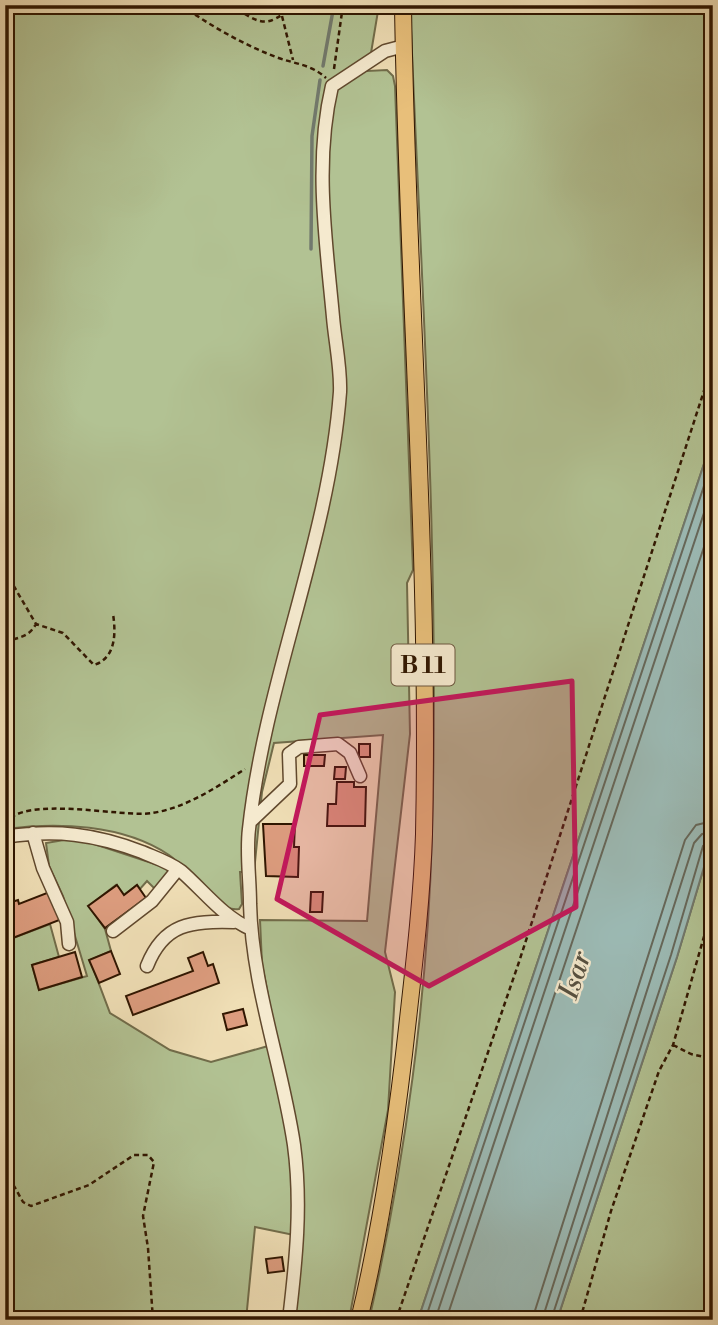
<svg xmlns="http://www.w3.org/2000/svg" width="718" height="1325" font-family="'Libre Bodoni',serif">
	<rect width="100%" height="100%" fill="#efdeb5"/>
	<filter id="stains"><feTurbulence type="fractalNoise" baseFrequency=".00286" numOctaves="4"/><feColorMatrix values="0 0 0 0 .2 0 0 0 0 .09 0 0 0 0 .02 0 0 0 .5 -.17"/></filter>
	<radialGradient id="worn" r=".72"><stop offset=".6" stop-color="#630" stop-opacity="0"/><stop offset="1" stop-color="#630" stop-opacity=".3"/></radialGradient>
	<path fill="#b2c293" stroke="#716c4a" stroke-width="2" d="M5 5H379L368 71 387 70 393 76 395 86 413 570 407 583 410 734 385 952 395 992 388 1110 349 1320H285L294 1235 255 1227 246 1320H5V995H12L5 966V941L50 924 59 957 32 965 39 990 87 976 63 896 49 866 46 843 76 838 170 869 156 890 147 881 140 889 137 885 124 895 116 885 89 906 105 929 111 951 90 960 110 1013 170 1050 211 1062 268 1046 276 1037 262 964 260 920 367 921 383 735 274 743 262 792 254 872H240L242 904 239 909C218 914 187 867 169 855 123 824 57 822 5 829Z
		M410 5H713V437L418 1320H369C405 1163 428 994 432 834 440 558 421 281 410 5Z
		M713 837V1320H557L677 957Z"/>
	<path fill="#9cbbb6" stroke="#71796d" stroke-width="2" d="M713 437V837L677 957 557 1320H418Z"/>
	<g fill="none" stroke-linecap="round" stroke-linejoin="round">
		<path stroke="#66685b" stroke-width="2" d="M425 1320 713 459
			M435 1320 713 486
			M446 1320 713 520
			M532 1320 685 840 696 825 713 821
			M542 1320 694 843 702 834 713 832
			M551 1320 671 955 703 846 713 841"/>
		<path stroke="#71796d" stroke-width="3.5" d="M323 66 334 5
			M311 249 312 136 320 80"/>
	</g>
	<path fill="#dc9c7e" stroke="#301600" stroke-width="2" d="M359 744H370V757H359Z
		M304 755H325L324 766H304Z
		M335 767H346L345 779H334Z
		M337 782H354V787H366L365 826H327L328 804H336Z
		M263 824H295L294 847H299L298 877 266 876Z
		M117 885 124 895 137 885 146 898 105 928 88 906Z
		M52 891 62 919 5 941V904L18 900 19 904Z
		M311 892H323L322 912H310Z
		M111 951 120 974 99 983 89 960Z
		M75 952 82 977 39 990 32 965Z
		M203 952 208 966 213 964 219 983 133 1015 126 996 193 971 188 958Z
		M243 1009 247 1025 227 1030 223 1014Z
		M282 1257 284 1271 268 1273 266 1259Z"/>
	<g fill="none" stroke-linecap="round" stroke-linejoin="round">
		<defs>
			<path id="minor" d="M250 822 290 784 289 754 299 747 338 744 350 753 360 776
				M33 833 43 868 67 922 69 944
				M5 837C55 829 95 834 142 852 156 858 169 862 181 871 204 891 223 917 251 929
				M113 931 152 901 178 869
				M147 966C164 923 191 921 234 922
				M289 1320C296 1261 302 1204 294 1145 282 1064 252 986 250 904 250 879 246 853 249 829 265 681 329 541 340 392 341 368 335 341 333 317 326 241 314 162 332 86L385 51 404 46"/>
			<path id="major" d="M359 1320C383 1221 397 1120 408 1019 415 957 422 896 424 834 430 557 407 282 403 5"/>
		</defs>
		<use href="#minor" stroke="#60482d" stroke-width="15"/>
		<use href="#major" stroke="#301600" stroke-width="18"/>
		<path stroke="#301600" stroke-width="2.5" stroke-dasharray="5 3.5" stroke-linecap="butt" d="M181 5C211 26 242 44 276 57 294 64 311 64 326 78
			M230 5C262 24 264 30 295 5
			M282 16 293 60
			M334 69 343 5
			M5 571 36 624 63 633 94 665C116 658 116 633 113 614
			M5 642C19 637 28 638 36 624
			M5 824C22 794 123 818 152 813 186 808 217 787 245 769
			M673 1045 691 1054 713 1059
			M5 1170 23 1202 31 1206 89 1185 134 1155H148L154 1162 143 1216 148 1248 153 1320
			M396 1320 519 962 713 363
			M580 1320 611 1211 659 1071 673 1045 713 905"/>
		<use href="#minor" stroke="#f5eacf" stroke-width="12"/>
		<use href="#major" stroke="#e8bf7a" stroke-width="16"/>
	</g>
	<path fill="#c2185b" fill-opacity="0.2" stroke="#c2185b" stroke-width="5" stroke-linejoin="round" d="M572 681 576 907 429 986 277 899 320 715Z"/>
	<g text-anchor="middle" stroke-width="5" stroke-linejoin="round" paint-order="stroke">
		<rect fill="#f5eacf" stroke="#6b563e" stroke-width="2" x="391.5" y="644.5" width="63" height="41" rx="5"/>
		<g font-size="24" font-weight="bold" fill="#301600">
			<text x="423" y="673">B 11</text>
		</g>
		<g font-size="28" font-style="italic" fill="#565040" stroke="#f5eacf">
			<text transform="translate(574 975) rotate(-72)" y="10">Isar</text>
		</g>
	</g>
	<rect width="718" height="1325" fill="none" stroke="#efdeb5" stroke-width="28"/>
	<rect x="7" y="7" width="704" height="1311" fill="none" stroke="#301600" stroke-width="3.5"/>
	<rect x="14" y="14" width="690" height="1297" fill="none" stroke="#301600" stroke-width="2"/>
	<rect width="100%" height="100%" filter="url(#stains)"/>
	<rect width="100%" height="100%" fill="url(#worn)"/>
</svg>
